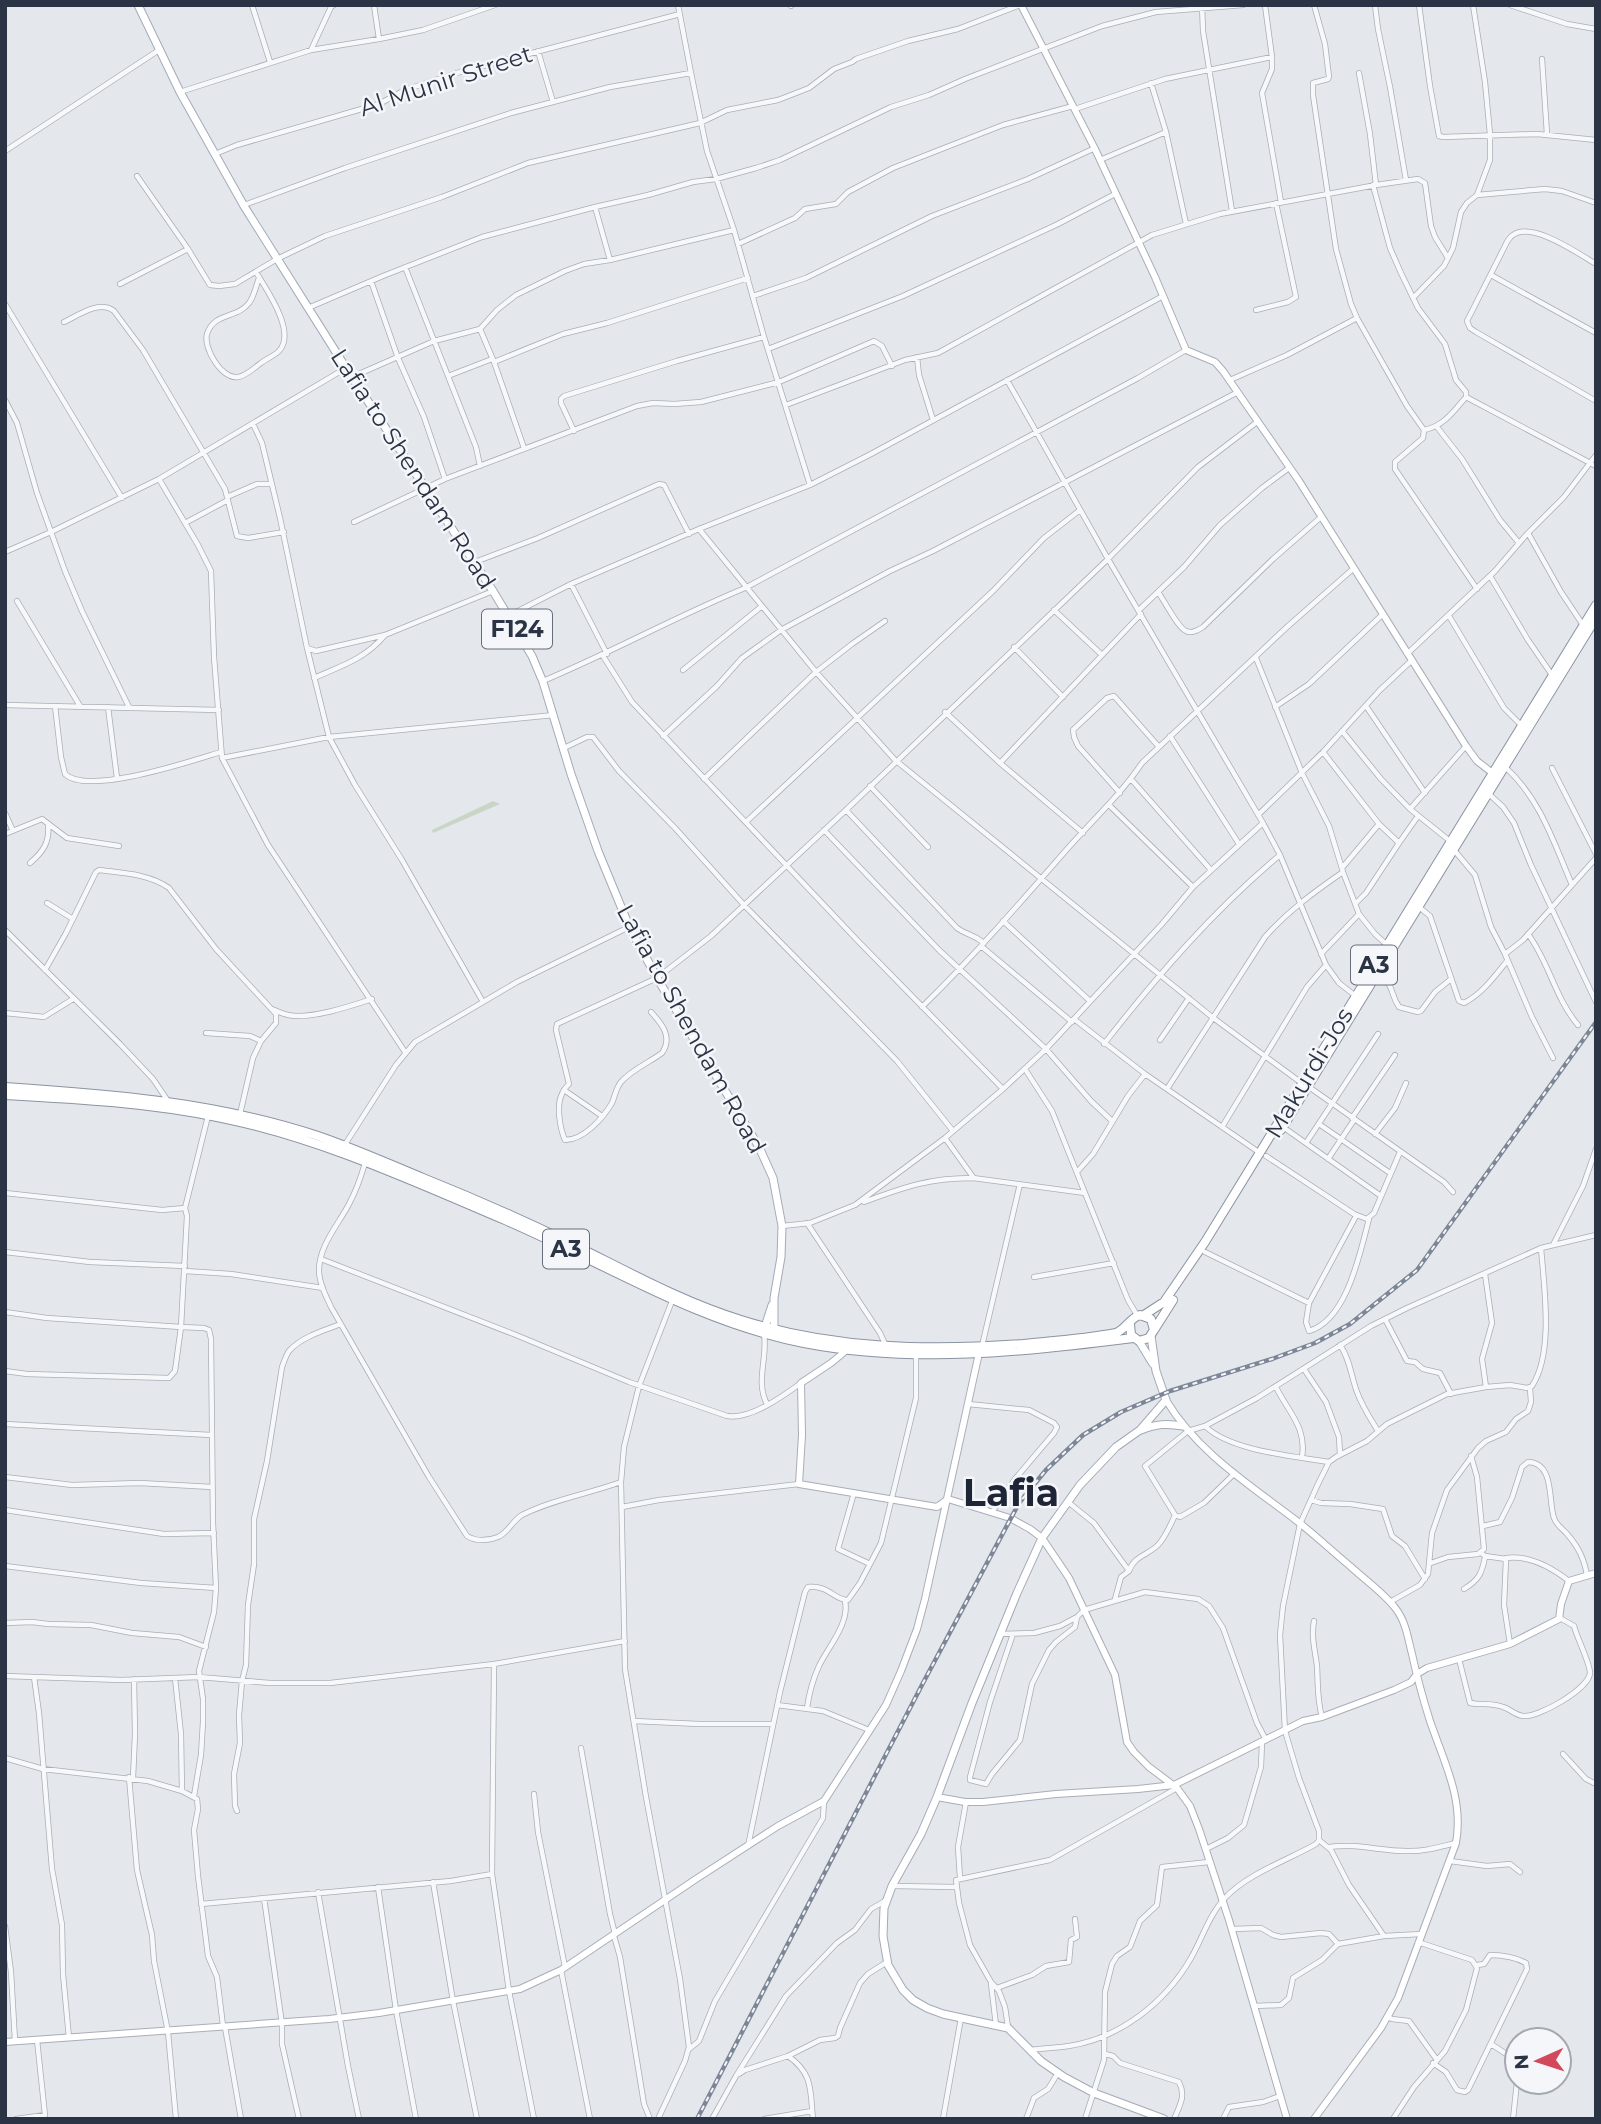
<svg xmlns="http://www.w3.org/2000/svg" width="1601" height="2124" font-family="Montserrat,sans-serif">
	<rect width="100%" height="100%" fill="#e4e7ec"/>
	<path fill="#c9d6c5" d="M493 801 500 804 433 833 432 830Z"/>
	<g fill="none" stroke-linecap="round" stroke-linejoin="round">
		<defs>
			<path id="street" d="M252 5 270 62
				M374 5 379 39
				M678 5 691 73
				M1202 5 1203 31 1232 211
				M1265 5 1272 57
				M1314 5 1325 44 1329 77 1328 79 1313 83V95L1336 249 1351 304 1357 318 1407 406 1424 430 1423 438 1395 462V469L1477 589
				M1375 5 1378 29 1390 87 1406 180
				M1419 5 1430 86 1439 136 1443 137 1537 134 1596 140
				M1510 5 1567 24 1596 29
				M791 6V5
				M311 50 331 7 334 5
				M538 51 553 102
				M1542 59 1547 134
				M1359 73 1370 134 1376 185
				M1151 83 1166 132 1186 224
				M180 92 311 50 379 39 423 30 495 5
				M1075 109 1165 79 1272 57V69L1262 93 1281 202
				M5 151 159 50
				M215 154 237 145 379 104 405 90 460 72 680 14
				M1100 160 1166 132
				M137 176 188 249
				M1373 185 1390 248 1401 273 1418 308 1445 344 1456 380 1466 392V397L1596 466
				M1477 195 1545 189 1562 191 1596 203
				M244 205 345 168 511 113 610 87 691 73 707 151 734 230
				M595 207 610 260
				M738 244 795 218 805 209 836 204 848 192 893 168 1003 125 1073 106
				M1596 264C1579 254 1532 221 1513 235 1511 236 1507 241 1506 244L1467 321 1470 328 1476 332 1596 401
				M405 267 476 447 480 466
				M256 272C266 289 297 332 279 351 274 356 266 359 261 363 254 368 246 376 238 377 222 380 203 348 207 334 214 312 237 319 249 303 254 297 256 286 259 278
				M1491 275 1596 333
				M371 281 398 358 424 417 445 479
				M120 284 188 249 210 285 219 286 235 284 277 259 325 236 442 197 528 163 700 123 727 110 778 100 809 88 834 69 852 62 856 59 908 41 958 29 1020 5
				M753 296 806 278 932 216 1028 179 1095 148
				M1413 298 1444 266 1453 248 1461 212 1467 203 1477 195 1490 160V134L1485 82 1473 5
				M5 304 122 498
				M308 308 383 276 482 237 595 207 648 195 693 182 716 179 756 168 780 160 891 107 929 95 965 79 1102 26 1156 12 1243 5
				M1256 310 1288 302 1296 297 1276 203
				M64 322C79 315 99 300 114 311L143 350 225 489 237 536 248 538 284 532
				M480 329 494 362 524 448
				M768 349 903 296 1058 224 1115 194
				M917 357 919 375 933 420
				M494 362 563 334 607 323 748 278
				M448 376 492 359
				M352 377 434 341 480 329 497 310 516 295 565 271 584 264 610 260 734 230 764 337 810 485
				M1007 380 1108 559 1263 823 1280 855 1326 965 1339 983 1357 997
				M1230 380 1287 355 1357 318
				M5 400 17 423 37 493 65 571 82 611 129 707
				M786 405 905 360 938 353 1152 235 1220 214 1376 185 1418 179 1425 183 1431 226 1435 237 1448 258
				M253 424 262 443 280 518 307 648 329 737 355 785 402 860 483 1002
				M1437 427 1462 459 1500 520 1519 543
				M1424 430C1444 426 1454 411 1466 397
				M574 431 561 403V399L564 396 677 361 764 337
				M159 479 198 545 211 571 214 657 222 758 268 845 405 1052
				M227 497 257 484H271
				M354 522 445 479 637 406 653 403 674 404 701 402 779 382 874 341 882 346 892 366
				M185 523 228 500
				M699 529 816 672 895 760 1212 1017 1303 1084
				M1528 533 1561 592 1583 625
				M5 552 51 532 159 479 346 368
				M475 562 538 538 659 484 664 485 689 534
				M1490 576 1528 640 1552 675
				M571 584 607 654
				M1158 592C1164 600 1178 628 1186 631 1192 634 1198 630 1203 627L1273 559 1321 517
				M17 601 80 706
				M1054 610 1102 655
				M1139 610 1184 567 1220 525 1262 488 1289 468
				M508 616 571 584 699 529 810 485 871 454 1163 296
				M1449 616 1504 708 1521 725
				M1014 647 1063 697
				M307 648 316 651 385 635 493 591
				M1407 654 1495 571 1527 534 1564 497 1596 455
				M603 656 632 702 858 941 1003 1089
				M1256 658 1302 773 1329 826 1343 872 1359 914 1375 934 1387 945
				M683 670 762 606
				M314 678C341 666 365 659 385 635
				M543 681C612 652 677 616 745 588L1138 378 1186 350
				M5 705 219 710
				M55 706 61 757 65 774C88 796 191 761 221 752
				M1366 706 1425 793
				M108 707 117 778
				M1275 707 1309 684 1383 614
				M945 712 1000 763 1083 833
				M1342 731 1381 779 1410 809 1450 841
				M663 736 717 686 742 658 781 630 890 571 933 551 1238 392
				M1170 736 1239 844
				M564 748 587 737H593L619 771 675 828 744 905 897 1061 953 1131
				M1323 752 1379 824 1399 843 1366 893 1355 904
				M222 758 329 737 554 715
				M1000 763 1141 614
				M1505 767C1540 798 1554 843 1572 885
				M1552 768 1596 854
				M704 779 816 672 852 644 885 621
				M1131 779 1211 870
				M870 786 928 847
				M1120 793 1078 746 1074 737 1073 730 1107 698 1114 696 1159 747
				M1489 794 1503 807 1514 823 1531 865 1596 1002
				M1109 805 1193 887
				M1410 809 1466 746
				M846 810 957 928C968 936 972 933 984 943
				M5 813 13 831
				M1258 815 1323 752 1380 690 1411 661
				M746 822 993 591 1044 538 1080 510
				M824 830 939 950 1046 1049 1091 1101 1112 1121
				M5 834 42 819 67 838 119 846
				M1399 843 1418 816
				M1454 850 1475 875 1491 927 1505 954 1532 1017 1553 1058
				M30 863C43 852 50 842 48 825
				M1342 868 1379 824
				M47 903 73 919
				M1419 907 1430 916 1459 1001 1464 1003C1482 994 1495 976 1507 961
				M1003 921 1090 1001
				M5 930 120 1044 153 1079 168 1101
				M1528 934C1549 962 1555 998 1578 1025
				M981 946 1072 1022
				M1321 954 1359 914
				M1505 954 1523 940 1596 858
				M45 970 66 933 96 872 99 870C122 873 150 874 169 888L216 949 276 1014V1023L261 1041 253 1058 240 1114
				M1378 974C1396 987 1389 992 1399 1007L1418 1012 1421 1011 1435 992 1451 979
				M922 1007C973 957 1021 902 1068 848 1093 820 1121 794 1142 763L1287 627 1354 568
				M272 1009C277 1011 283 1014 288 1015 309 1020 351 1006 372 999
				M651 1012C662 1024 673 1037 662 1053 650 1062 631 1070 621 1082 616 1088 615 1096 612 1103 603 1118 584 1140 565 1140 560 1129 556 1105 562 1094 563 1090 566 1087 569 1084L556 1030 557 1024 657 978 711 936 846 810 1108 559 1198 467 1257 422
				M5 1013 44 1017 73 999
				M1074 1019 1145 1074 1260 1153
				M206 1033 250 1036 261 1041
				M1160 1040 1189 998
				M1104 1044C1157 976 1214 910 1280 855
				M1025 1069 1052 1111 1128 1300 1137 1315
				M1309 1087 1444 1182 1453 1192
				M1167 1089 1265 937C1288 911 1314 892 1343 872
				M564 1090 602 1116
				M1352 1118 1395 1055
				M1319 1124 1390 1173
				M1222 1127 1307 987 1326 965
				M1283 1127 1381 1196
				M1375 1134 1395 1108 1406 1083
				M945 1138 973 1177
				M1306 1143 1378 1034
				M344 1146 396 1065 415 1042 517 982 629 927
				M1266 1156 1354 1214 1367 1219 1374 1213 1400 1152
				M1328 1159 1354 1120
				M365 1163C361 1177 356 1191 349 1204 338 1225 319 1246 319 1270 319 1283 326 1296 331 1307L429 1477 467 1536C477 1542 487 1541 498 1537 509 1532 512 1521 522 1515 554 1499 588 1494 621 1482
				M1077 1172 1093 1154 1128 1096 1145 1074
				M5 1193 162 1210 185 1208 208 1116
				M864 1202C904 1187 929 1178 973 1178L1085 1193
				M185 1208 187 1216 181 1327 204 1328 209 1330 211 1339 213 1523 216 1588 214 1612 199 1671 203 1699V1722L201 1755 194 1796
				M1356 1216 1309 1303 1306 1322 1309 1331C1347 1320 1360 1253 1369 1219
				M807 1223 880 1333 886 1346
				M782 1226 810 1223 855 1205 945 1138 1003 1089 1046 1049 1162 924 1193 887 1263 823
				M1554 1243 1583 1186 1596 1149
				M5 1252 90 1262 185 1266
				M1205 1252 1309 1303
				M321 1259 516 1335 629 1382 727 1416C750 1420 783 1396 801 1383
				M185 1271 231 1274 323 1288
				M1485 1274 1492 1323 1482 1359 1486 1387
				M1034 1277 1114 1263
				M5 1312 47 1318 181 1327 175 1371 169 1378 27 1374 5 1371
				M1385 1319 1407 1361 1415 1362 1423 1369 1440 1373 1451 1394
				M764 1334C768 1357 755 1382 767 1404
				M1340 1345C1350 1359 1351 1376 1357 1392 1362 1406 1370 1418 1378 1431
				M982 1346 1020 1184
				M1304 1369 1326 1402 1339 1437 1340 1454
				M1276 1387C1288 1412 1307 1427 1302 1457
				M968 1404 1029 1410 1054 1423 1057 1427 1054 1433 1015 1479 992 1512
				M5 1424 211 1435
				M1205 1426C1230 1451 1294 1456 1329 1462
				M5 1477 72 1485 140 1483 212 1487
				M854 1493 838 1549 870 1564
				M1311 1500 1321 1503 1350 1504 1383 1509 1392 1536 1405 1546 1425 1579
				M1068 1502 1094 1523 1129 1571 1121 1577 1115 1599
				M622 1507 659 1500 799 1484
				M5 1510 164 1534 214 1533
				M1175 1515 1145 1466 1188 1431 1205 1426 1257 1398 1371 1326 1407 1308 1541 1248 1596 1235
				M1483 1526 1500 1522 1512 1498 1522 1467 1528 1462C1555 1463 1548 1501 1554 1518 1556 1525 1564 1530 1568 1535 1579 1548 1584 1559 1587 1575
				M1481 1553 1485 1556 1506 1559 1504 1605 1510 1644
				M1506 1558C1528 1555 1551 1567 1569 1581
				M1431 1563 1448 1557 1478 1554 1484 1549 1477 1477 1471 1456
				M5 1566 141 1583 216 1588
				M1129 1571C1134 1556 1148 1555 1158 1545 1165 1538 1171 1524 1175 1515L1180 1517 1204 1503 1234 1474
				M1464 1589C1479 1580 1482 1573 1485 1557
				M1390 1602 1420 1585 1428 1574 1432 1533 1447 1490 1478 1448 1486 1441 1506 1432 1516 1419 1528 1411 1531 1402 1530 1388
				M1314 1621C1311 1637 1315 1650 1317 1666 1318 1683 1317 1700 1322 1717
				M5 1623 32 1622 48 1624 91 1625 132 1633 179 1637 206 1647
				M1000 1634 1034 1633 1060 1626 1077 1617 1084 1610 1145 1592 1198 1599 1209 1606 1223 1628 1257 1723 1266 1740
				M1013 1634 990 1702 970 1777V1780L986 1784 992 1774 1020 1740 1032 1684 1049 1650 1056 1642 1075 1627 1077 1617
				M1459 1659 1470 1703C1481 1705 1493 1703 1503 1707 1510 1709 1515 1715 1523 1716 1538 1718 1589 1689 1590 1673 1590 1663 1577 1638 1574 1626L1560 1618
				M494 1665 492 1874 509 1991 534 2119
				M5 1676 121 1680 199 1677 270 1683H330L494 1664 625 1641
				M34 1677 39 1713 52 1869 62 1925 63 1974 69 2038
				M175 1678 181 1734 182 1791
				M777 1705 823 1711 869 1730
				M807 1708C809 1694 813 1679 819 1666 828 1647 850 1623 845 1601
				M634 1721 699 1724H773
				M581 1748 610 1914 615 1934
				M1563 1754 1586 1779 1596 1784
				M5 1758 43 1769 148 1781 182 1791 197 1799 198 1809 194 1830 198 1876 208 1956 217 1977 223 2026
				M129 1777 137 1870 152 1935 154 1961 168 2032 176 2119
				M133 1778 135 1734 134 1679
				M534 1794 538 1832 565 1967
				M237 1811 235 1806 234 1774 240 1743 239 1715 242 1681 246 1665 248 1605 254 1564V1519L267 1461 282 1367C284 1362 286 1355 289 1351 301 1337 325 1330 341 1324
				M1319 1840 1331 1850 1349 1885 1384 1936
				M748 1846 780 1692 805 1592 808 1587C829 1585 834 1600 848 1600L860 1583 881 1543 916 1398V1355
				M1329 1847C1354 1843 1381 1851 1406 1851 1423 1852 1439 1847 1456 1843
				M1206 1849 1228 1838 1244 1825 1261 1767 1262 1742
				M1450 1861 1487 1866 1510 1864 1520 1872
				M960 1878 958 1847 966 1802
				M433 1882 453 2001 477 2119
				M893 1886 956 1887
				M378 1887 396 2010 416 2119
				M318 1892 348 2066 359 2119
				M264 1898 282 2024V2044L299 2119
				M201 1904 451 1881 492 1874
				M5 1926 11 1972 15 2041
				M1232 1929 1261 1928 1273 1935 1281 1937 1321 1933 1329 1934 1338 1944
				M614 1936 620 1957 644 2104 650 2119
				M561 1970 590 2119
				M991 1984 996 2025
				M997 1988 1032 1975 1046 1966 1069 1962 1071 1940 1077 1937 1075 1919
				M1254 2006 1281 2005 1289 1998 1293 1978 1322 1960 1338 1944 1384 1936 1421 1934
				M1388 2017 1392 2019 1409 2021 1437 2060
				M225 2027 241 2119
				M1008 2027 1005 2007 999 1991 991 1982 970 1945 959 1903 956 1880 1050 1860 1177 1788
				M1491 2044 1517 2061
				M688 2050 699 2041 715 2001 823 1818 824 1801
				M1031 2050C1044 2048 1056 2048 1069 2046 1120 2038 1165 2003 1191 1958 1202 1939 1209 1915 1225 1898 1247 1874 1288 1860 1316 1844L1319 1840V1831L1299 1778 1285 1731 1280 1635 1283 1606 1300 1524 1318 1484 1329 1462 1336 1457 1367 1441 1387 1424 1447 1394 1486 1387 1510 1385 1527 1388 1532 1386C1554 1353 1544 1286 1541 1248
				M1105 2054 1113 2056 1120 2063 1179 2082C1186 2096 1180 2105 1174 2119
				M788 2056C814 2074 810 2092 813 2119
				M1433 2063 1446 2072 1457 2090 1465 2092 1468 2090 1527 1969 1526 1963C1515 1957 1502 1955 1490 1955L1484 1964 1477 1965
				M739 2074 745 2070 788 2056 820 2040 835 2038 838 2036 840 2028 860 1983 868 1974 887 1962
				M16 2119 45 2115 37 2040
				M658 2119 685 2061 689 2047 680 1979 646 1797 625 1669 621 1482 624 1447 639 1386 672 1301
				M712 2119 736 2076 786 1996 837 1943 855 1930 871 1909 885 1901
				M764 2119 812 2111
				M943 2119 961 2018
				M1026 2119 1034 2098 1048 2089 1058 2073
				M1085 2119 1104 2060 1105 1992 1112 1964 1117 1956 1130 1947 1140 1921 1157 1905 1162 1867 1209 1862
				M1223 2119 1229 2107 1263 2102 1280 2096
				M1393 2119 1414 2087 1445 2051 1466 2010 1477 1968 1472 1960 1418 1942
				M1513 2119 1517 2082"/>
			<path id="secondary" d="M1021 5 1094 147 1155 277 1186 350 1215 362 1223 371 1299 481 1466 746 1477 761 1495 775
				M848 1349 831 1363 801 1383 802 1435 799 1484 937 1507 948 1499 1010 1518 1030 1529 1042 1538 1069 1578 1115 1675 1127 1742 1134 1752 1149 1767 1177 1788 1190 1806 1199 1829 1229 1920 1287 2119
				M1166 1400C1197 1452 1250 1485 1297 1521 1315 1535 1332 1551 1350 1566 1365 1580 1384 1593 1396 1609 1406 1622 1408 1639 1412 1654 1417 1677 1423 1699 1430 1721 1444 1762 1464 1799 1456 1843L1398 1998 1381 2028 1314 2119
				M937 1797 965 1802H983L1056 1794 1138 1789 1174 1785 1303 1721 1322 1717 1394 1690 1411 1682 1417 1674 1427 1668 1510 1644 1559 1619 1561 1604 1569 1581 1596 1573
				M5 2042 329 2019 379 2013 520 1989 561 1970 696 1879 778 1826 824 1801 886 1705 901 1671 917 1629 925 1599 979 1353"/>
			<path id="primary" d="M138 5 180 92 244 206 346 368 493 591 532 656 543 682 571 774 598 851 629 926 657 978 759 1147 773 1178 782 1226 781 1257 774 1298V1329L772 1334
				M764 1330 772 1305
				M1151 1336 1156 1371 1166 1400 1140 1430 1116 1447 1080 1485 1042 1538 1017 1593 972 1703 937 1797 921 1834 892 1886 884 1908 883 1936 888 1965 903 1990 913 2000 927 2008 943 2014 1008 2028 1041 2061 1064 2077 1094 2093 1164 2119
				M1139 1341 1153 1364
				M1141 1430C1156 1424 1167 1423 1183 1426"/>
			<path id="highway" d="M5 1087C110 1094 214 1102 315 1135 351 1147 387 1163 423 1178 473 1198 523 1220 572 1244 627 1271 682 1302 741 1320 833 1349 928 1351 1023 1344 1054 1341 1085 1339 1116 1333 1126 1329 1130 1318 1140 1315L1151 1319 1154 1330 1149 1338 1139 1341 1131 1335 1130 1324
				M5 1095C78 1099 151 1103 222 1118 320 1138 413 1181 505 1220 605 1263 696 1322 804 1343 913 1364 1024 1352 1133 1338
				M1281 1130 1596 618
				M1144 1315 1164 1302 1205 1242 1596 605
				M1154 1330 1173 1300"/>
		</defs>
		<use href="#street" stroke="#a9aeb7" stroke-width="6"/>
		<use href="#secondary" stroke="#a9aeb7" stroke-width="8"/>
		<use href="#primary" stroke="#a3abb8" stroke-width="9"/>
		<use href="#highway" stroke="#8b94a3" stroke-width="10"/>
		<use href="#street" stroke="#f7f8fa" stroke-width="4.5"/>
		<use href="#secondary" stroke="#fff" stroke-width="6"/>
		<use href="#primary" stroke="#fff" stroke-width="7"/>
		<use href="#highway" stroke="#fff" stroke-width="8"/>
		<defs>
			<path id="rail" d="M697 2119 923 1683 1019 1503 1046 1470 1083 1435 1121 1412 1170 1391 1272 1359 1315 1343 1350 1324 1417 1270 1596 1022"/>
		</defs>
		<use href="#rail" stroke="#7d8696" stroke-width="4.5"/>
		<use href="#rail" stroke="#f4f6f9" stroke-width="2" stroke-dasharray="5" stroke-linecap="butt"/>
	</g>
	<g text-anchor="middle" stroke-width="5" stroke-linejoin="round" paint-order="stroke">
		<g fill="#f4f6f9" stroke="#676e7b" stroke-width="2">
			<rect x="482" y="609.5" width="70" height="39" rx="5"/>
			<rect x="1351" y="945.5" width="46" height="39" rx="5"/>
			<rect x="543" y="1229.5" width="46" height="39" rx="5"/>
		</g>
		<g font-size="23" font-weight="bold" fill="#2b3445">
			<text x="517" y="637">F124</text>
			<text x="1374" y="973">A3</text>
			<text x="566" y="1257">A3</text>
		</g>
		<g font-size="24" fill="#2b3445" stroke="#f4f6f9">
			<text transform="translate(446 81) rotate(-18)" y="8">Al Munir Street</text>
			<text transform="translate(413 469) rotate(57)" y="8">Lafia to Shendam Road</text>
			<text transform="translate(691 1029) rotate(61)" y="8">Lafia to Shendam Road</text>
			<text transform="translate(1309 1073) rotate(-59)" y="8">Makurdi-Jos</text>
		</g>
		<g font-size="38" font-weight="bold" fill="#1d2536" stroke="#f4f6f9">
			<text x="1011" y="1506">Lafia</text>
		</g>
	</g>
	<rect width="1601" height="2124" fill="none" stroke="#2b3445" stroke-width="14"/>
	<g transform="translate(1538 2061) rotate(267)"><circle r="33" fill="#f4f6f9" stroke="#a4a8b1" stroke-width="2"/>
	<path d="M0-5L12 26L0 18L-12 26Z" fill="#d1495b"/>
	<text y="-10" font-size="19" font-weight="bold" text-anchor="middle" fill="#2b3445">N</text>
	</g>
</svg>
